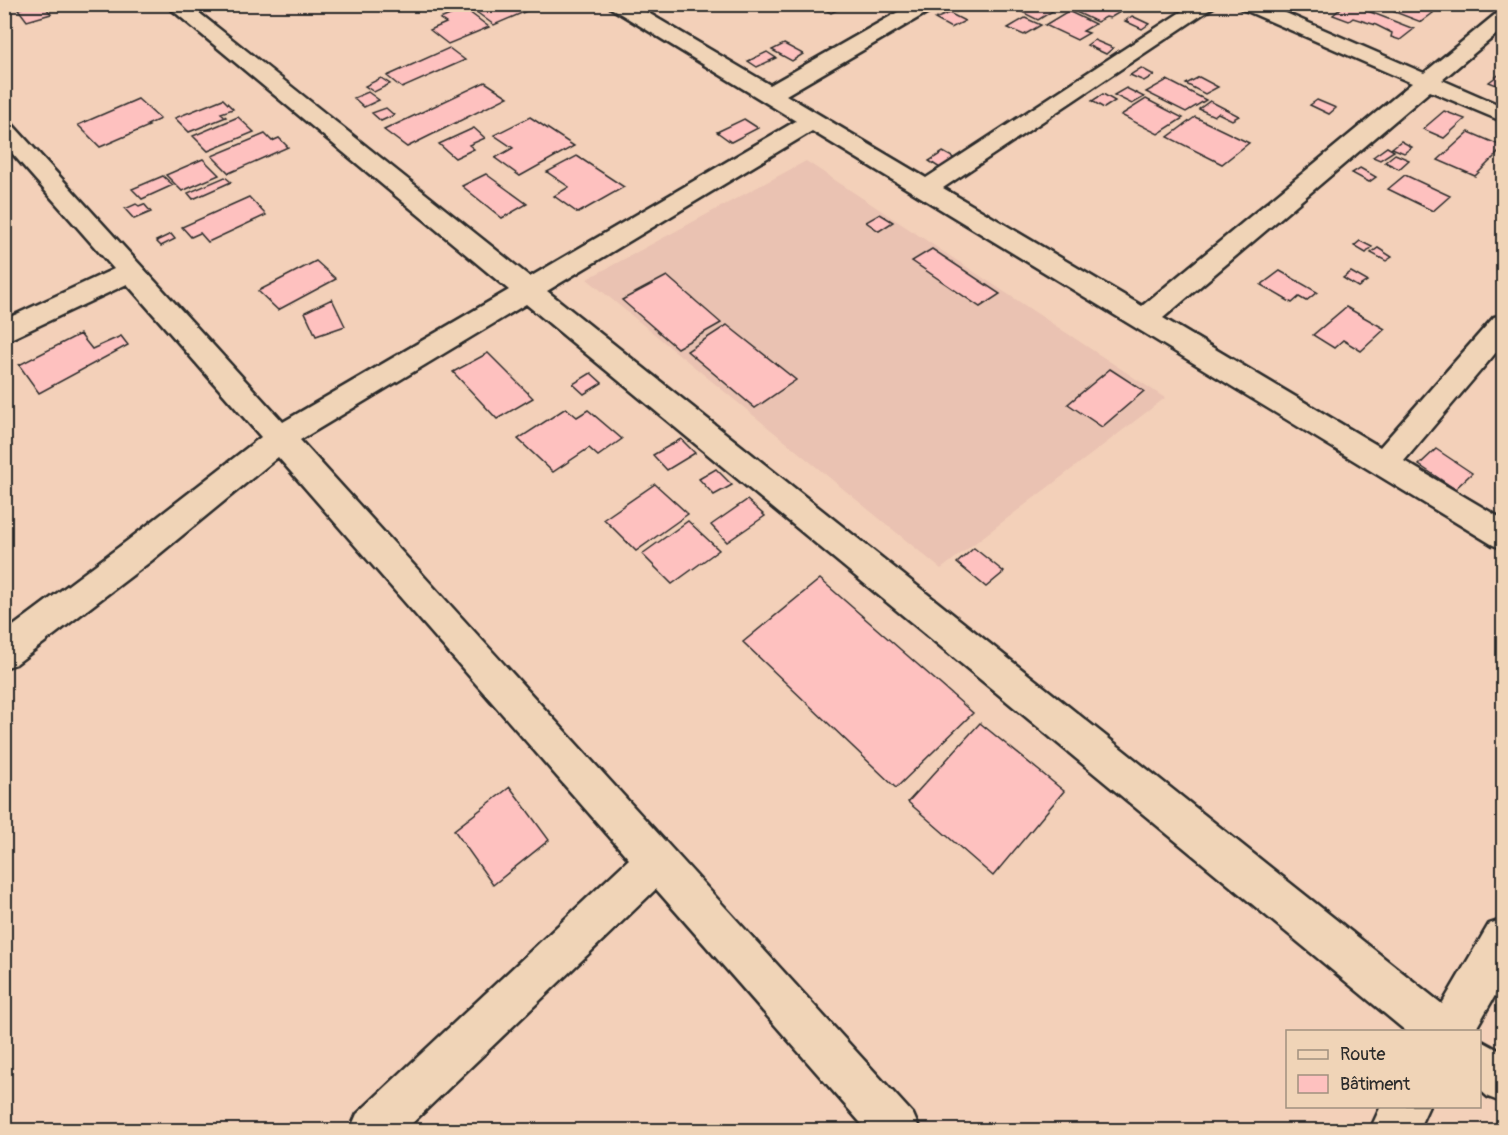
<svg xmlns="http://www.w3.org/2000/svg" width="1508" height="1135" font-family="Pangolin,sans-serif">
	<rect width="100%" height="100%" fill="#f3d0b9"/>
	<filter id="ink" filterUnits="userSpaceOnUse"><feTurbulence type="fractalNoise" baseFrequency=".0167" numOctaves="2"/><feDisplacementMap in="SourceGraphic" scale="12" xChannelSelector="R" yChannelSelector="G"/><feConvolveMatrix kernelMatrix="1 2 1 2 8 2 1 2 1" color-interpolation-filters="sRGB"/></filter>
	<g filter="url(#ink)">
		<path fill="#eac2b2" d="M806 161 1165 398 941 569 587 279Z"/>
		<path fill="#fec1bf" stroke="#2b2b2b" stroke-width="1.5" d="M33 4H43L51 14 27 21 18 9Z
			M491 4H524L531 9 494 25 475 11Z
			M815 4H849L831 13Z
			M951 4H971L972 5 956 12 947 6Z
			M1020 4H1064L1038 20 1022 12 1028 8Z
			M1080 4H1103L1120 12 1110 18 1106 17 1097 22 1072 10Z
			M1346 4H1350L1414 29 1400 40 1391 37 1392 33 1376 25 1353 18 1349 21 1333 15Z
			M1374 4H1411L1433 13 1421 22Z
			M465 9 489 27 448 44 430 30 446 23 440 19Z
			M1068 11 1095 24 1083 31 1089 33 1077 40 1045 25Z
			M949 13 965 21 951 28 935 19Z
			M1132 16 1149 24 1142 29 1125 21Z
			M1025 18 1041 25 1024 35 1008 28Z
			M1094 40 1113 48 1106 54 1087 45Z
			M784 44 803 54 792 61 772 50Z
			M449 48 465 60 402 88 387 76Z
			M767 52 776 58 757 67 748 61Z
			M1141 68 1154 75 1144 81 1130 75Z
			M1504 71V88L1489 82Z
			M1199 77 1218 87 1205 94 1186 84Z
			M381 78 390 84 374 92 365 86Z
			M1167 80 1206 100 1186 112 1146 92Z
			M485 82 508 97 407 147 384 130Z
			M1126 88 1144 97 1132 104 1114 95Z
			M368 92 379 100 364 107 354 98Z
			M1103 94 1115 101 1104 108 1092 101Z
			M138 99 160 119 147 125 149 126 100 147 78 125Z
			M223 99 233 109 221 113 226 117 189 132 175 118Z
			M1146 99 1183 118 1158 134 1121 115Z
			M1317 100 1336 108 1329 114 1310 105Z
			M1210 101 1239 116 1232 120 1218 113 1214 116 1199 109Z
			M386 108 394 115 381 121 372 113Z
			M1444 111 1465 119 1444 138 1423 129Z
			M238 117 254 132 208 151 193 136Z
			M530 117 574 146 520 176 495 158 513 148 494 135Z
			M1195 117 1249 143 1222 164 1168 137Z
			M744 119 758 128 731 142 717 132Z
			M474 128 485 138 469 145 474 149 455 158 439 144Z
			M1469 132 1504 147 1475 176 1438 160Z
			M265 134 272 141 279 138 288 147 229 173 212 156Z
			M1401 141 1412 147 1404 153 1392 148Z
			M1387 147 1394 151 1380 160 1373 157Z
			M943 152 954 158 940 168 929 161Z
			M1395 154 1409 160 1399 169 1385 162Z
			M577 156 624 187 578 213 554 196 569 187 547 172Z
			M203 159 219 175 182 191 166 175Z
			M1360 168 1376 177 1369 182 1352 173Z
			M486 174 527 204 502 218 462 186Z
			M1405 175 1450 196 1433 211 1388 189Z
			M163 176 173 185 142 199 132 189Z
			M225 177 231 182 193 199 188 193Z
			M249 197 266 215 208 242 200 233 191 237 182 227Z
			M136 204 139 206 144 204 151 212 134 219 125 209Z
			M880 214 893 222 879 231 866 222Z
			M171 234 175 239 161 246 156 241Z
			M1360 241 1372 247 1366 253 1354 246Z
			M1378 248 1392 257 1386 261 1371 253Z
			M932 249 1000 294 980 307 912 261Z
			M316 261 336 279 278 310 258 291Z
			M1280 271 1317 292 1306 301 1299 297 1292 303 1261 285Z
			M1351 272 1367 281 1358 287 1343 278Z
			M667 276 721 323 677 348 622 300Z
			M332 299 345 326 316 336 305 312Z
			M1346 307 1385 329 1361 351 1343 340 1334 348 1313 335Z
			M727 325 796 380 755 408 687 351Z
			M80 334 92 349 121 336 128 345 39 393 19 365Z
			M488 353 533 398 497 419 453 372Z
			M1110 369 1144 391 1102 427 1068 404Z
			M591 373 602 383 584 394 573 384Z
			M566 408 577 417 588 410 622 439 598 456 589 448 553 472 518 439Z
			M681 439 695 453 667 470 653 455Z
			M1436 449 1472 473 1455 489 1419 465Z
			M716 469 732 485 714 495 699 479Z
			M655 484 688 514 636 551 604 519Z
			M747 500 765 516 727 542 711 525Z
			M688 521 719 550 672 584 642 554Z
			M974 548 1004 572 986 587 957 563Z
			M820 579 973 713 896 788 743 642Z
			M980 723 1064 791 993 876 908 802Z
			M510 787 549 840 493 885 454 830Z"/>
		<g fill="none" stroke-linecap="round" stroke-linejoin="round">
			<defs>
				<path id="minor" d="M165 4H188L530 277 796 121 611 8 608 4H633L770 85 912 4H938L935 8 786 95 926 178 1193 4H1218L943 188 1142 306 1412 83 1240 8 1237 4H1265L1424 73 1497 13 1504 11V28L1442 80 1504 107V122L1430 91 1163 318 1380 447 1494 317 1504 315V343L1404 461 1504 520V549L1493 545 812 131 547 291 1442 1004 1489 924 1504 919V980L1474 1032H1407L526 304 300 440 913 1114 920 1130H867L656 889 405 1130H350L357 1114 629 859 278 457 151 561 16 664 4 668V633L127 541 261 437 127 284 4 342V320L114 269 4 144V122L12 124 283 422 509 290Z
					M1480 1040 1504 1053V1103L1488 1097 1480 1090Z
					M1381 1106H1429L1418 1130H1370Z"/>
			</defs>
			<use href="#minor" stroke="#2b2b2b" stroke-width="5"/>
			<use href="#minor" fill="#f0d4b7" fill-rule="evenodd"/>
		</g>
	</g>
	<rect width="1508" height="1135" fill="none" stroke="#f0d4b7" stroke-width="24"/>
	<rect x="12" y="12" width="1484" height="1111" fill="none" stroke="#2b2b2b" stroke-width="2" filter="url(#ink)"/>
	<rect x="1286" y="1030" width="195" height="78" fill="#f0d4b7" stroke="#a1907f" stroke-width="1.5"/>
	<rect x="1298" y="1050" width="30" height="9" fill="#f0d4b7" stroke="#a1907f" stroke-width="1.5"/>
	<text x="1340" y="1060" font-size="18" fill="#2b2b2b">Route</text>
	<rect x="1298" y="1075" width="30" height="18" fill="#fec1bf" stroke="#a1907f" stroke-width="1.5"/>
	<text x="1340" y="1090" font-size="18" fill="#2b2b2b">Bâtiment</text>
</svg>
